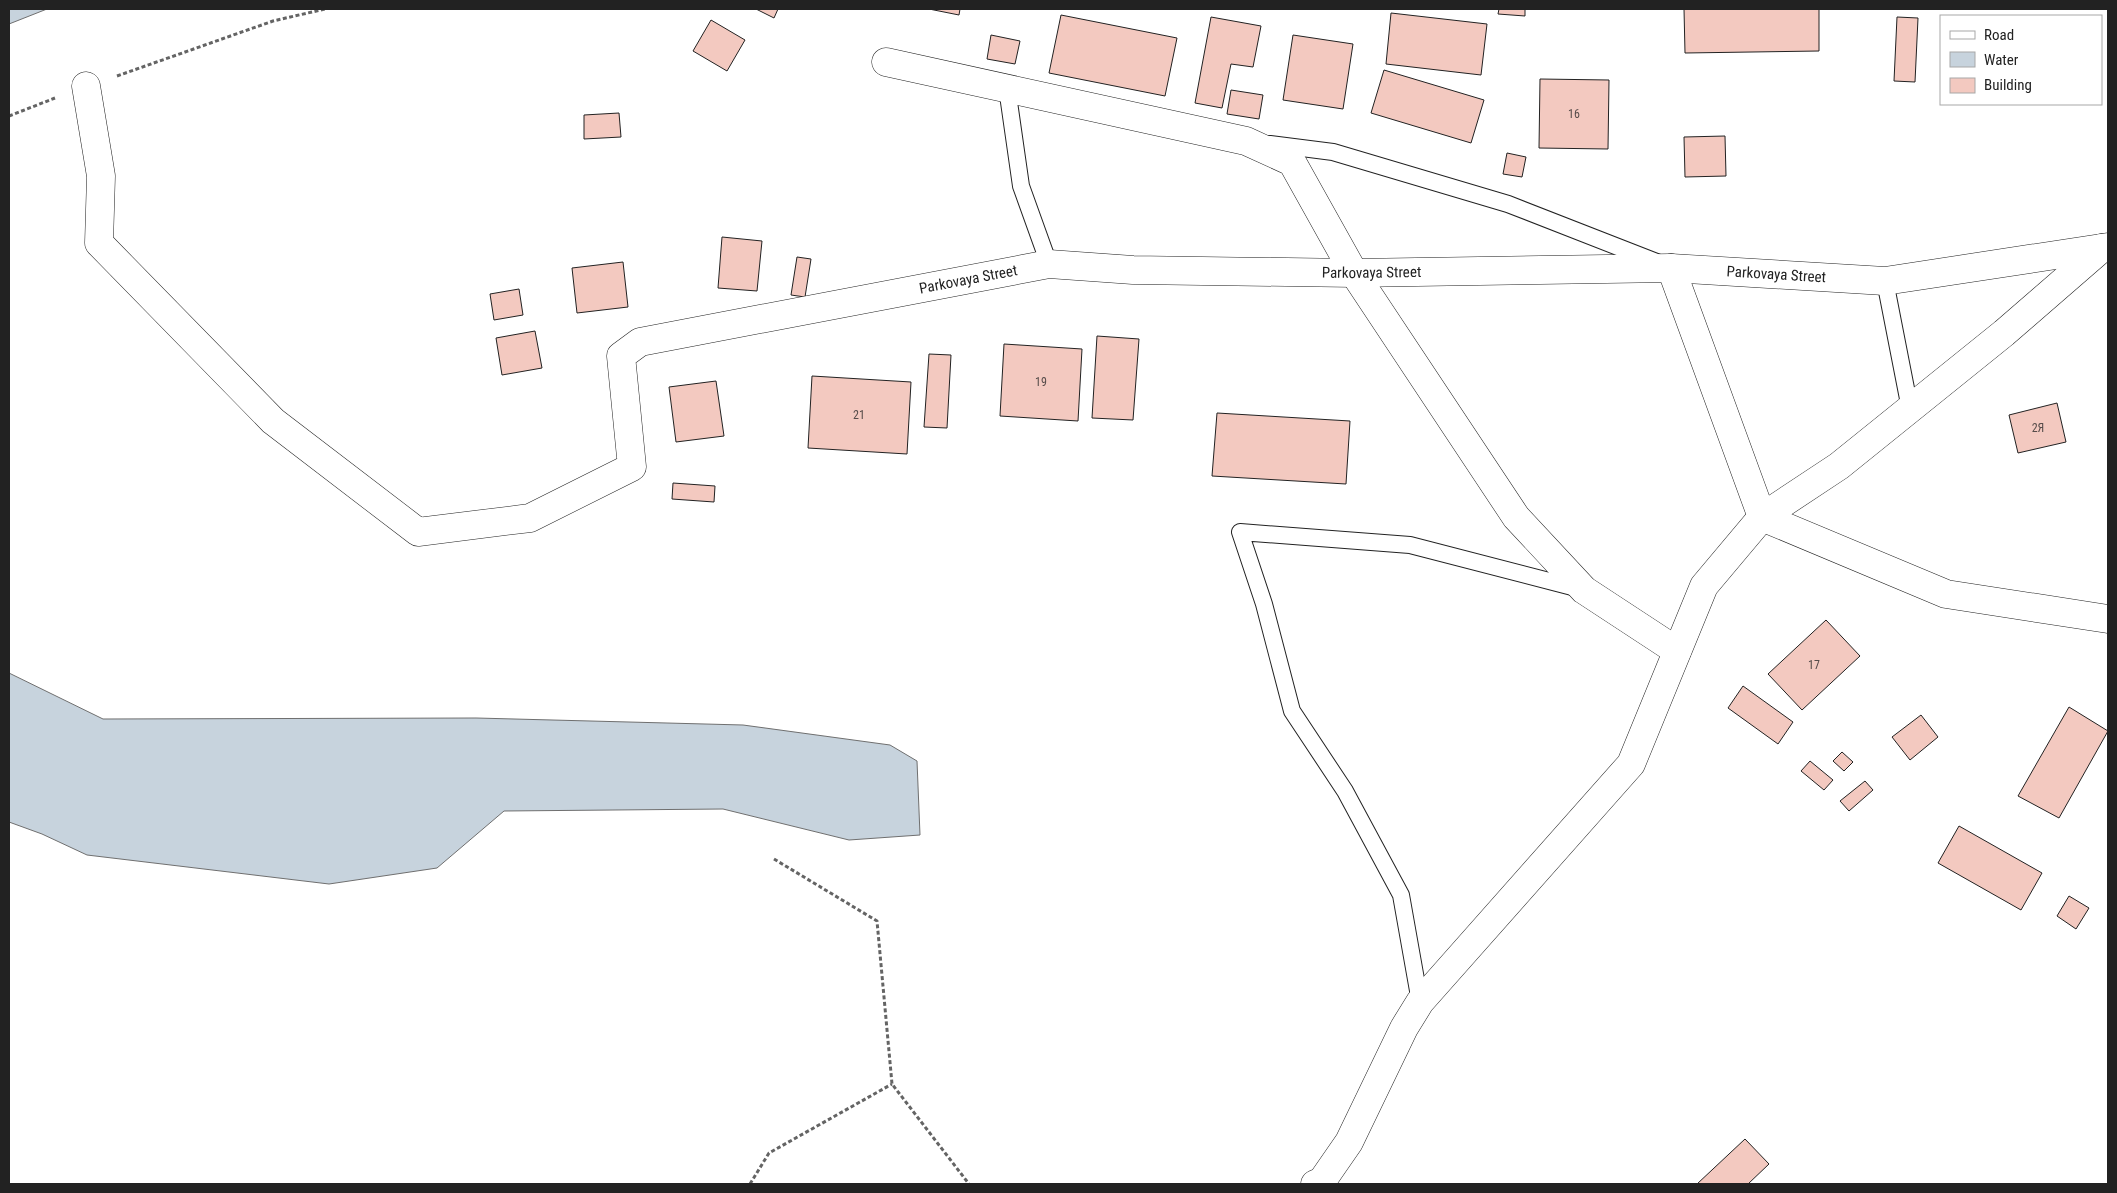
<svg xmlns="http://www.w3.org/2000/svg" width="2117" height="1193" font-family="'Roboto Condensed',sans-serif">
	<rect width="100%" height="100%" fill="#fff"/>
	<path fill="#c7d3dd" stroke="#6f6f6f" d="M9 9H47L9 24Z
		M9 673 103 719 476 718 743 725 890 745 917 761 920 835 849 840 723 809 504 811 437 868 329 884 87 855 42 834 9 822Z"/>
	<path fill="#f3c9c0" stroke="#222" d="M756 9H778L774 18Z
		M929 9H960L959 15Z
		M1499 9H1525V16L1498 14Z
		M1684 9H1819V51L1685 53Z
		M1391 13 1487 24 1481 75 1386 64Z
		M1061 15 1177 38 1165 96 1049 73Z
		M1211 17 1261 26 1253 67 1231 64 1222 108 1195 103Z
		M1897 17 1918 18 1915 82 1894 81Z
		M711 20 745 40 727 71 693 51Z
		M991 35 1020 41 1015 64 987 59Z
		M1293 35 1353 44 1343 109 1283 100Z
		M1384 70 1484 100 1471 143 1371 113Z
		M1540 79 1609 80 1608 149 1539 148Z
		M1231 90 1263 95 1259 119 1227 114Z
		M619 113 621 137 584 139V115Z
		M1725 136 1726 176 1685 177 1684 137Z
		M1507 153 1526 157 1522 177 1503 174Z
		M722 237 762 241 757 291 718 288Z
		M797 257 811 259 805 297 791 295Z
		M623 262 628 307 577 313 572 268Z
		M519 289 523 315 494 320 490 294Z
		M535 331 542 368 502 375 496 338Z
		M1097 336 1139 339 1133 420 1092 418Z
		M1004 344 1082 349 1078 421 1000 416Z
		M929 354 951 355 947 428 924 427Z
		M812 376 911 382 907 454 808 448Z
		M716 381 724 436 676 442 669 387Z
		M2057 403 2066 442 2018 453 2009 415Z
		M1217 413 1350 421 1346 484 1212 476Z
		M673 483 715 486 714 502 672 499Z
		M1826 620 1860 656 1802 710 1768 674Z
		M1743 686 1793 722 1778 744 1728 708Z
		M2069 707 2108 731 2059 818 2018 796Z
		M1921 715 1938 737 1910 760 1892 737Z
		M1842 752 1853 762 1844 771 1833 761Z
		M1810 761 1833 780 1824 790 1801 771Z
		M1865 781 1873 790 1849 811 1840 801Z
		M1959 826 2042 873 2021 910 1938 863Z
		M2069 896 2089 908 2076 929 2057 916Z
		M1745 1139 1769 1164 1748 1184H1697Z"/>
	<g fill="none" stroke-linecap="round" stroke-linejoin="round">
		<defs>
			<path id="service" d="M1007 88 1021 186 1049 264
				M1270 144 1333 152 1508 204 1659 263
				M1885 281 1910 409
				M1420 1002 1401 895 1345 791 1292 711 1264 604 1240 532 1410 545 1580 589"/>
			<g id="minor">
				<path d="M886 62 1246 141 1292 162 1354 273 1516 517 1584 590 1677 651"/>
				<path id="s1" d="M86 86 101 176 99 243 273 421 418 532 530 518 632 467 621 356 640 342 1049 264 1133 270 1354 273 1671 268 1885 281 2108 247"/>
				<path d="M1671 268 1762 517 1946 594 2108 619"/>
				<path d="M1315 1184 1322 1181 1349 1142 1404 1028 1420 1002 1631 764 1704 586 1762 517 1839 466 2004 333 2102 248"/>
			</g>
		</defs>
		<use href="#service" stroke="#222" stroke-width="18"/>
		<use href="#minor" stroke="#222" stroke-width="29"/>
		<path stroke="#646464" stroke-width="3" stroke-dasharray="4 2.5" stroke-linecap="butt" d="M117 76 273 21 325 9
			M9 116 55 98
			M774 859 877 921 892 1084 969 1184
			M750 1184 769 1153 892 1084"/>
		<use href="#service" stroke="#fff" stroke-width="16"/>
		<use href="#minor" stroke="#fff" stroke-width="28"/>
	</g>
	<g text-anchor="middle" stroke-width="4" stroke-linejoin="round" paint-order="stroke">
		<g font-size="12" fill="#564c4a">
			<text x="1574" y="118">16</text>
			<text x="1041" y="386">19</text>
			<text x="859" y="419">21</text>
			<text x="2038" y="432">2Я</text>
			<text x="1814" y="669">17</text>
		</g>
		<g font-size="15" fill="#222" stroke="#fff">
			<text dy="5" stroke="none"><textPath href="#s1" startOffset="1691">Parkovaya Street</textPath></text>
			<text dy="5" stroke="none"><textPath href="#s1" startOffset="2096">Parkovaya Street</textPath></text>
			<text dy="5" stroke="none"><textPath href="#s1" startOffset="1286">Parkovaya Street</textPath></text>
		</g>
	</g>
	<rect width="2117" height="1193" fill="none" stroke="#222222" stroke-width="20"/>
	<rect x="1940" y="15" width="162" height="90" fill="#ffffff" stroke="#a7a7a7"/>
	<rect x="1950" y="31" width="25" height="8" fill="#ffffff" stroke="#a7a7a7"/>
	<text x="1984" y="40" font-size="15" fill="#222222">Road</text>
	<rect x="1950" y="52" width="25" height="15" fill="#c7d3dd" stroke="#a7a7a7"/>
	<text x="1984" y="65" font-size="15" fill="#222222">Water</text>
	<rect x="1950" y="78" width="25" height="15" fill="#f3c9c0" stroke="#a7a7a7"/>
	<text x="1984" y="90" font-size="15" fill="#222222">Building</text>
</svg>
